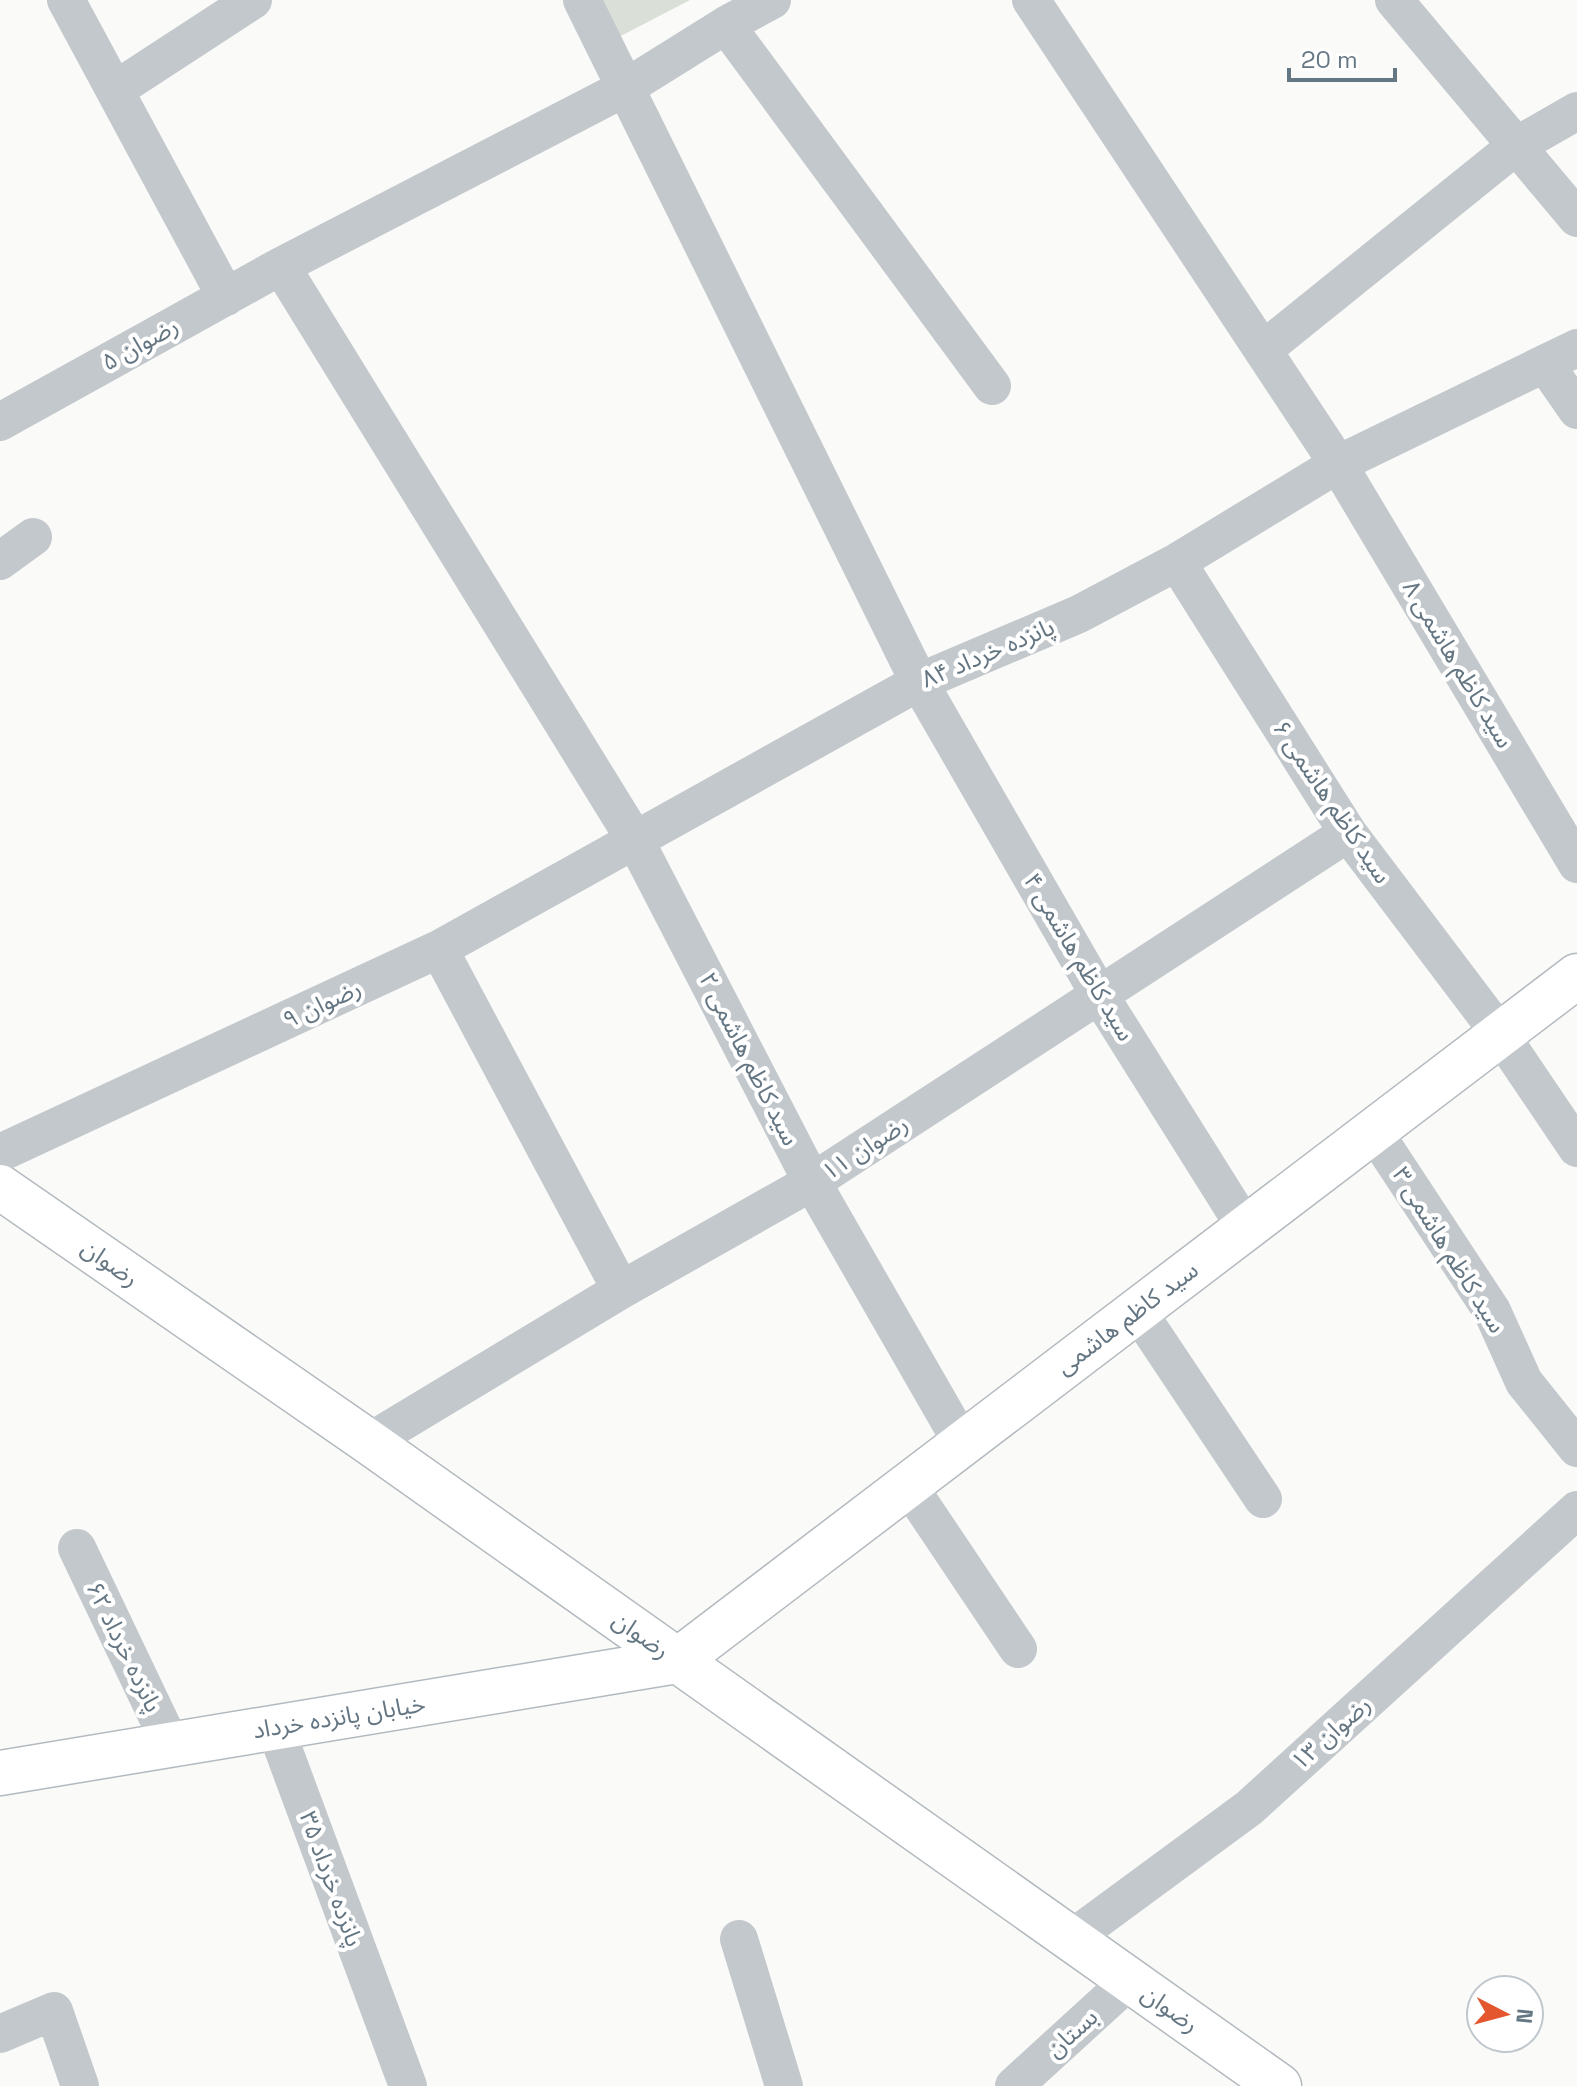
<svg xmlns="http://www.w3.org/2000/svg" width="1577" height="2086" font-family="'Space Grotesk','Noto Sans Arabic',sans-serif">
	<rect width="100%" height="100%" fill="#fafaf8"/>
	<path fill="#dadfd7" d="M597 0H690L617 38Z"/>
	<g fill="none" stroke-linecap="round" stroke-linejoin="round">
		<defs>
			<path id="secondary" d="M0 1187 369 1442 1279 2086
				M0 1773 677 1661 1577 976"/>
		</defs>
		<use href="#secondary" stroke="#b3babf" stroke-width="47"/>
		<path stroke="#c3c8cc" stroke-width="38" d="M66 0 226 297
			M582 0 919 682 1100 996 1245 1227
			M772 0 726 25 625 88 281 266 635 840 812 1182 962 1443
			M1031 0 1338 464 1577 864
			M1394 0 1577 218
			M726 25 992 386
			M115 90 253 0
			M1263 350 1516 146 1577 111
			M1545 364 1577 410
			M0 422 281 266
			M0 561 33 537
			M1177 562 1348 833 1500 1034 1577 1148
			M439 949 621 1290
			M1373 1130 1492 1311 1524 1382 1577 1448
			M0 1153 439 949 919 682 1079 614 1177 562 1338 464 1577 348
			M1137 1310 1263 1499
			M369 1442 621 1290 812 1182 1348 833
			M908 1485 1018 1649
			M77 1548 171 1745
			M275 1727 408 2086
			M739 1939 784 2086
			M1071 1939 1249 1808 1577 1510
			M0 2034 54 2011 80 2086
			M1014 2086 1129 1981"/>
		<use href="#secondary" stroke="#fff" stroke-width="44"/>
	</g>
	<g text-anchor="middle" stroke-width="8" stroke-linejoin="round" paint-order="stroke">
		<g font-size="24" fill="#657683" stroke="#fff">
			<text transform="translate(140 344) rotate(-29)" y="8">رضوان ۵</text>
			<text transform="translate(988 653) rotate(-23)" y="8">پانزده خرداد ۸۴</text>
			<text transform="translate(1458 664) rotate(59)" y="8">سید کاظم هاشمی ۸</text>
			<text transform="translate(1332 802) rotate(56)" y="8">سید کاظم هاشمی ۶</text>
			<text transform="translate(1079 957) rotate(59)" y="8">سید کاظم هاشمی ۴</text>
			<text transform="translate(322 1004) rotate(-25)" y="8">رضوان ۹</text>
			<text transform="translate(749 1059) rotate(63)" y="8">سید کاظم هاشمی ۲</text>
			<text transform="translate(865 1148) rotate(-33)" y="8">رضوان ۱۱</text>
			<text transform="translate(1449 1250) rotate(58)" y="8">سید کاظم هاشمی ۳</text>
			<text transform="translate(110 1263) rotate(35)" y="8">رضوان</text>
			<text transform="translate(1127 1318) rotate(-37)" y="8">سید کاظم هاشمی</text>
			<text transform="translate(641 1635) rotate(35)" y="8">رضوان</text>
			<text transform="translate(124 1647) rotate(64)" y="8">پانزده خرداد ۶۲</text>
			<text transform="translate(339 1717) rotate(-9)" y="8">خیابان پانزده خرداد</text>
			<text transform="translate(1331 1733) rotate(-42)" y="8">رضوان ۱۳</text>
			<text transform="translate(331 1879) rotate(70)" y="8">پانزده خرداد ۳۵</text>
			<text transform="translate(1170 2009) rotate(35)" y="8">رضوان</text>
			<text transform="translate(1072 2033) rotate(-42)" y="8">بستان</text>
		</g>
	</g>
	<g transform="translate(1505 2014) rotate(96)"><circle r="38" fill="#ffffff" stroke="#c1c8cd" stroke-width="2"/>
	<path d="M0-6L14 30L0 20L-14 30Z" fill="#e4572e"/>
	<text y="-12" font-size="22" font-weight="bold" text-anchor="middle" fill="#657683">N</text>
	</g>
	<path d="M1289 68v12h106v-12" fill="none" stroke="#657683" stroke-width="4"/>
	<text x="1301" y="68" font-size="24" fill="#657683" stroke="#ffffff" stroke-width="6" paint-order="stroke">20 m</text>
</svg>
